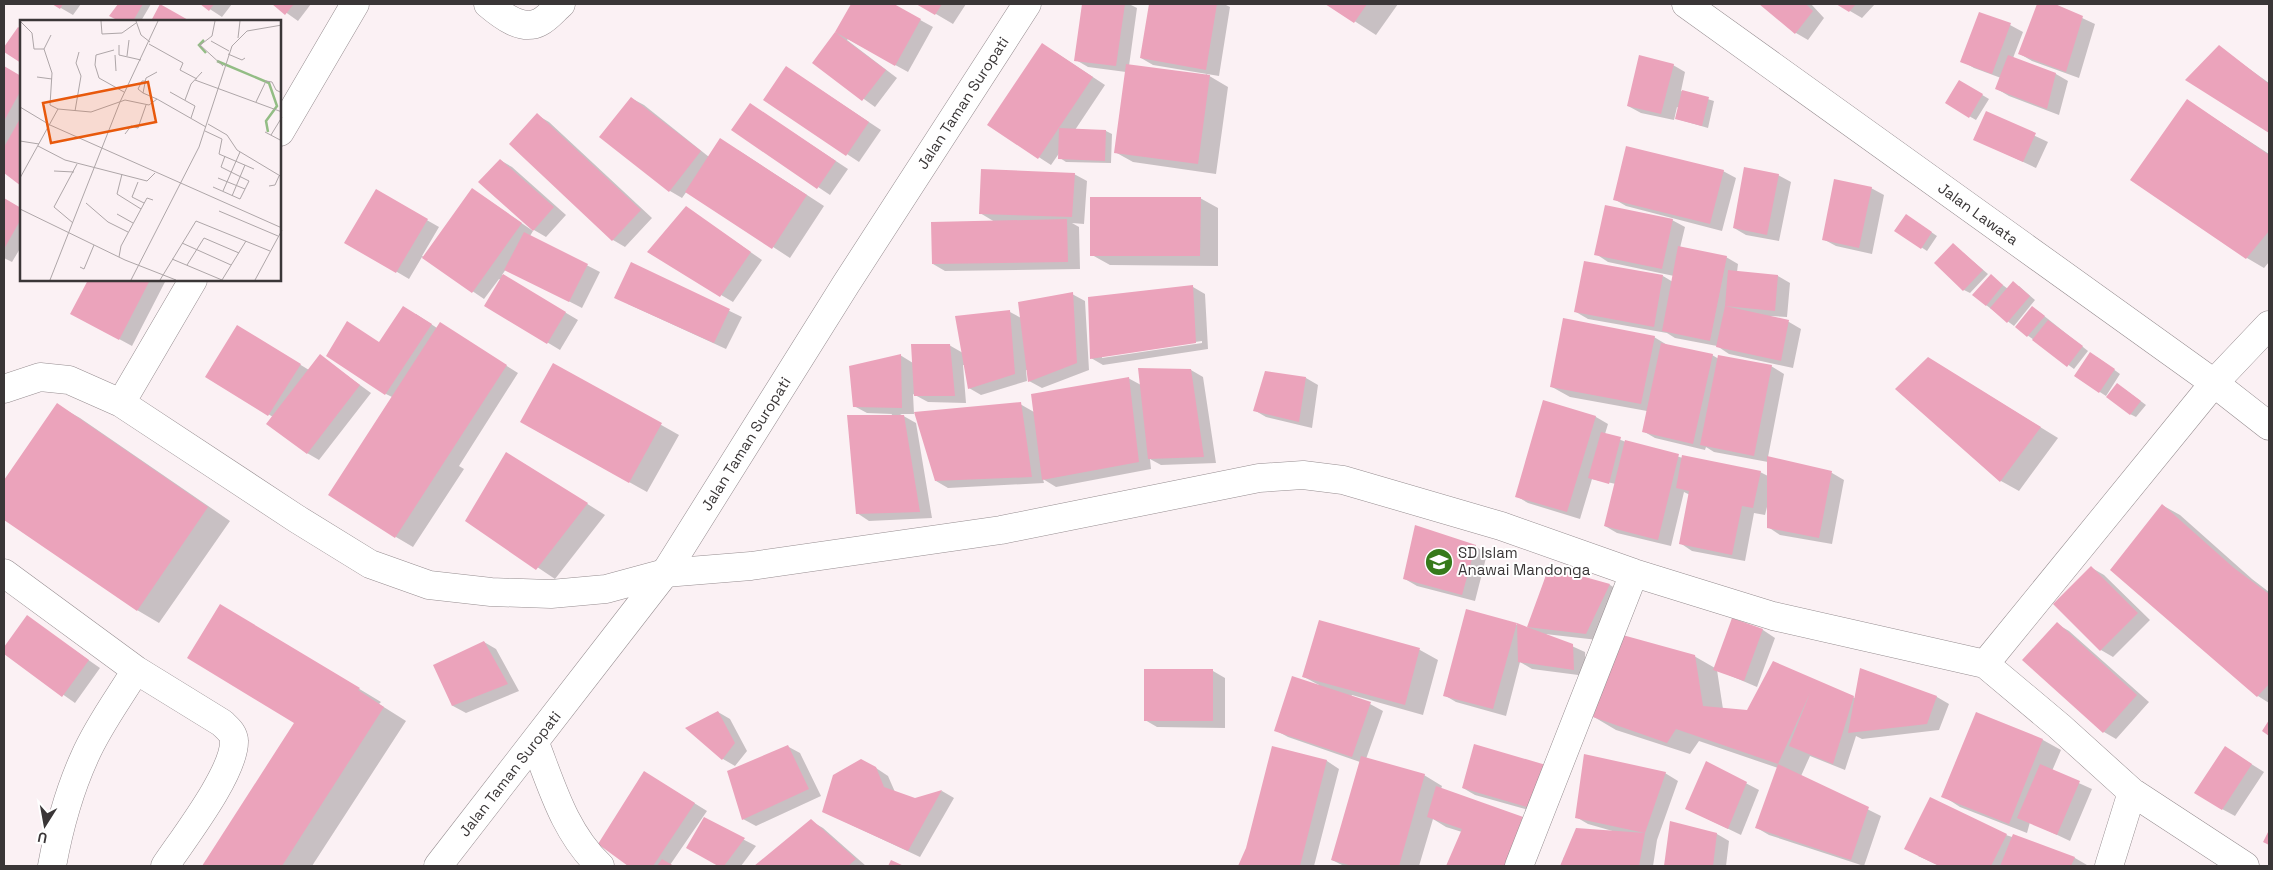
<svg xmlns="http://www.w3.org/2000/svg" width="2273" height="870" font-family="'Space Grotesk',sans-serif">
	<rect width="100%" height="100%" fill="#fbf1f4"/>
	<path fill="#0003" fill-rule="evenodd" d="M54 4H81L73 15Z
		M119 4H151L141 21H122L111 15Z
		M202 4H232L222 17Z
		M274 4H311L298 21Z
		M852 4H891L933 27 908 72 848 39 847 40 897 78 875 107 814 63 836 33Z
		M919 4H966L953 24Z
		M1083 4H1129L1137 8 1129 66 1205 76 1206 74 1228 87 1216 174 1133 162 1115 152 1126 72 1088 67 1076 60Z
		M1150 4H1224L1230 7 1219 76 1153 65 1141 58Z
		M1328 4H1398L1376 35Z
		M1761 4H1811L1824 18 1808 40 1796 33Z
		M1838 4H1875L1862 18Z
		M2038 4H2052L2095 24 2079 78 2032 61 2020 54Z
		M1980 13 2010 25 2023 32 2013 58 2056 74 2068 81 2059 115 2009 96 1997 89 2001 78 1974 68 1962 61Z
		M2219 47 2269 83V131L2187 80Z
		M1055 52 1105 85 1075 130 1106 131 1112 134 1111 163 1066 162 1060 158V152L1051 165 989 125Z
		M1673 65 1685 72 1681 91 1714 101 1708 128 1677 119 1679 108 1677 107 1674 120 1641 113 1628 106Z
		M4 68 21 77V185L4 171Z
		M798 75 881 130 859 162 765 100Z
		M1959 81 1989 99 1976 120 1946 103Z
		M631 98 644 105 709 157 738 150 824 206 790 258 687 191 682 198 670 191Z
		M2188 101 2269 154V262L2264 268 2247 258Z
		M751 105 848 169 830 195 733 130Z
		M1986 113 2048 142 2036 168 1974 139Z
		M537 115 549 122 652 218 625 247 613 240Z
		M500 160 512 167 566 215 546 237 534 230 480 182Z
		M1723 171 1736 178 1722 231 1626 206 1614 199Z
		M1074 174 1087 181 1084 224 1072 223 1079 227 1080 269 945 271 933 264 995 222 980 213Z
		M1778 175 1791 182 1779 241 1746 235 1734 228Z
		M1871 188 1884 195 1872 254 1836 246 1823 239Z
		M376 191 439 227 422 256 424 257 484 197 533 231 530 236 600 272 582 308 506 269 502 275 578 320 560 350 485 305 501 280 499 279 484 299 422 257 409 279 346 242Z
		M1200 198 1218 208V266L1110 265 1092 255Z
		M4 199 21 209V247L12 262 4 258Z
		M687 208 762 260 733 302 648 252Z
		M1912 219 1937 236 1927 251 1921 247Z
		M1672 220 1685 227 1680 248 1726 257 1738 264 1737 272 1778 276 1790 283 1787 317 1770 316V317L1789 322 1801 329 1793 368 1729 354 1717 346 1675 338 1667 333 1588 319 1576 312 1663 276 1673 282 1674 276 1608 262 1596 254Z
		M1954 245 1988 274 1970 293 1964 290Z
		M632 264 742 317 726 349 628 304Z
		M1991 276 2008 289 2019 286 2035 300 2014 326 1986 305Z
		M89 280H166L132 346 84 320Z
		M1193 287 1205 294 1208 349 1103 365 1091 358 1089 298ZM1202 341V343L1102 358V356Z
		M1072 294 1085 301 1089 370 1042 388 1029 381 1028 370H1026L1027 381 981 395 969 388 965 365H963L966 403 928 402 913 394 914 414H900L916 423 932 518 869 521 857 513 892 414 867 413 854 406 900 355 913 363 949 345 963 353 1010 312 1021 318Z
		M2038 311 2088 351 2074 369 2016 327Z
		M416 314 437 328 452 331 518 373 459 466 464 469 413 547 396 537 392 397 386 394 380 343Z
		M250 334 309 370 320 356 371 393 319 460 307 453 273 417 207 377Z
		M1654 337 1669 346 1712 355 1719 359 1771 366 1784 374 1768 457 1832 473 1844 480 1832 544 1780 535 1768 527 1767 507 1765 515 1754 513 1745 561 1692 551 1680 543 1690 495 1684 492 1671 546 1617 533 1605 526 1616 484 1592 479 1580 519 1528 503 1516 496 1544 402 1596 417 1608 424 1605 434 1626 442 1683 458 1760 472 1768 476V462L1714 452 1706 447 1705 450 1655 438 1643 431 1647 411 1570 397 1552 387Z
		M2097 357 2120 374 2106 396 2075 376Z
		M553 364 679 435 647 492 539 432Z
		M1946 369 2058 438 2019 491 2001 481 1897 389Z
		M1191 370 1203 377 1216 463 1161 465 1150 459 1151 469 1056 487 1043 479 1044 483 948 488 936 481 1020 404 1034 412 1128 378 1141 385Z
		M1306 378 1318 385 1312 428 1266 417 1254 410Z
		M2123 388 2146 405 2136 417 2130 414Z
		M57 405 80 418 230 521 159 623 137 610 4 519V482Z
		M524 464 605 515 555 579 467 520Z
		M2162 505 2180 515 2252 579 2269 592V703L2258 696Z
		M1475 546 1487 554 1475 601 1417 586 1405 579Z
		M1549 568 1610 585 1622 592 1598 640 1545 634 1585 652 1586 676 1532 669 1520 662 1506 716 1456 702 1444 695 1467 611 1528 628Z
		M2092 568 2104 575 2150 620 2113 657 2101 650Z
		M27 617 100 668 75 703 4 653V649Z
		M242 618 381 702 379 704 406 721 312 866H203L296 722Z
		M1732 620 1763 630 1775 638 1757 687 1717 670 1723 709 1748 711 1816 681 1855 698 1861 669 1937 697 1949 704 1939 730 1862 739 1856 736 1845 770 1810 756 1801 776 1881 816 1864 866 1769 835 1757 828 1778 768 1699 741 1690 754 1616 730 1594 717 1694 656 1715 668Z
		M1319 622 1420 650 1438 660 1423 715 1352 695 1351 697 1370 704 1383 711 1366 759 1424 775 1442 786 1441 789 1529 866H1447L1462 832 1446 827 1433 819 1419 866H1344L1332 860 1360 762 1288 737 1275 730 1319 685 1304 677Z
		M2057 624 2069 631 2149 702 2116 739 2104 732Z
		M484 642 496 649 519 691 466 713 453 706 435 665Z
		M1213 671 1225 678V728L1157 727 1145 720Z
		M718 712 730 719 747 751 735 766 723 759 688 728Z
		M1976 714 2043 740 2061 750 2052 771 2092 789 2070 841 2030 822 2027 833 1960 807 1943 796Z
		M787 746 800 753 821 796 756 826 743 819Z
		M1475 746 1546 815 1475 795 1463 788Z
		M1273 748 1327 761 1339 769 1314 866H1239L1247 848Z
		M2237 755 2264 772 2235 816 2222 809Z
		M1707 763 1759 790 1741 835 1687 809Z
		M876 768 888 776 895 792 915 800 942 791 954 798 920 857 824 812Z
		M1665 773 1678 781 1657 840 1653 866H1561L1564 857 1616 832 1588 824 1576 817Z
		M657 780 707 811 670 865 672 866H631L599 843Z
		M704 819 756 846 741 866H720L688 848Z
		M811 821 823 828 866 866H756Z
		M1671 823 1717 834 1729 841 1726 866H1666Z
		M2006 835 2075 858 2087 865 1940 866 1918 856Z"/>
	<path fill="#eba3bb" d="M52 4H63L60 9Z
		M118 4H143L133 21H119L109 16Z
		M160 4 190 21H151Z
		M200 4H214L209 11Z
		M272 4H294L285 15Z
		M851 4H894L921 19 895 66 835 32Z
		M916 4H942L935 15Z
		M1082 4H1125L1116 66 1074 61Z
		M1149 4H1217L1206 70 1140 58Z
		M1325 4H1367L1354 23Z
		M1759 4H1806L1813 11 1795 34Z
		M1836 4H1856L1849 12Z
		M2037 4H2055L2083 16 2066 72 2018 54Z
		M1979 12 2011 23 1992 74 1960 62Z
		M18 27 21 29V63L4 52V47Z
		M835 32 886 70 862 101 812 63Z
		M1042 43 1093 77 1038 159 987 125Z
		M2219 45 2269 84V133L2185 80Z
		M1639 55 1674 64 1661 114 1627 106Z
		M2008 55 2056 73 2047 109 1995 89Z
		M1126 64 1210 75 1198 164 1114 153Z
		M4 66 21 76V90L4 121Z
		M786 66 869 122 846 156 763 100Z
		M1959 80 1983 94 1969 118 1945 103Z
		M1682 90 1709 97 1702 126 1675 119Z
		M631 97 701 151 669 192 599 137Z
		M2187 99 2269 155V231L2246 259 2130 180Z
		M750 103 836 161 817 189 731 130Z
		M1986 111 2036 133 2023 162 1973 140Z
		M537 113 641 210 612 241 509 144Z
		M21 117V186L4 173V147Z
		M1059 128 1106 130 1105 161 1058 159Z
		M720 138 807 195 772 249 685 192Z
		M1626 146 1724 170 1710 224 1613 200Z
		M500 159 554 207 533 231 478 182Z
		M1744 167 1779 174 1767 235 1733 228Z
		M981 169 1075 173 1072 217 979 214Z
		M1834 179 1872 187 1859 248 1822 240Z
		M472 188 522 223 472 293 422 258Z
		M376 189 428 219 396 273 344 243Z
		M1090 197H1201L1200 256H1090Z
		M4 198 21 208V219L4 249Z
		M1605 205 1673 219 1662 269 1594 255Z
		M686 206 751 252 720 297 647 252Z
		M1906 214 1932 232 1921 249 1894 231Z
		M1067 219 1068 262 932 264 931 222Z
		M524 232 588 264 569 302 504 270Z
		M1953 243 1983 270 1963 291 1934 263Z
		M1678 246 1727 256 1710 341 1662 331Z
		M1584 261 1663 275 1654 327 1574 312Z
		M631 262 730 309 714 343 614 298Z
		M1728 270 1778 275 1775 311 1725 306 1789 320 1781 361 1716 347 1725 306Z
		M503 274 566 312 547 344 484 306Z
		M1991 274 2003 285 1986 306 1972 295Z
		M88 280H150L119 340 70 314Z
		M2013 281 2030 296 2007 323 1990 308Z
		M1193 285 1196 343 1090 359 1088 297Z
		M1073 292 1077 363 1028 382 1018 302Z
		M403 306 432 324 385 395 326 356 347 321 379 342Z
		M2032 306 2045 316 2027 337 2015 327Z
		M1010 310 1015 374 968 389 955 316Z
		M1563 318 1655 336 1641 404 1550 387Z
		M2048 320 2083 346 2067 367 2032 340Z
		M440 322 507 365 395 538 328 495Z
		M237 325 301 364 268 416 205 377Z
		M1661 343 1713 354 1693 444 1642 432Z
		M911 344H950L955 396H914Z
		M2090 352 2115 369 2099 393 2074 376Z
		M320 354 360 385 307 454 266 424Z
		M901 354 902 408 853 407 849 366Z
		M1718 355 1772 365 1754 456 1700 445Z
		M1928 357 2041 427 2000 482 1895 389Z
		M553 363 662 423 629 483 520 422Z
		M1138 368 1191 369 1204 457 1148 459Z
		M1265 371 1306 377 1299 422 1253 411Z
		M1129 377 1139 462 1042 480 1031 394Z
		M2117 383 2141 401 2130 415 2106 397Z
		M1543 400 1596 416 1567 512 1515 497Z
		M1021 402 1032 477 935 481 914 412Z
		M57 403 208 507 137 611 4 520V480Z
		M847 415H904L920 512 856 514Z
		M1601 432 1621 437 1609 484 1588 478Z
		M1625 440 1679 454 1658 540 1604 526Z
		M506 452 588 503 536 570 465 521Z
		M1682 455 1761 471 1753 508 1742 506 1732 555 1679 544 1689 491 1676 488Z
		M1767 456 1832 471 1819 538 1767 528Z
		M2162 504 2234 568 2269 594V684L2257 697 2110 570Z
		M1415 525 1476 545 1462 595 1403 579Z
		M2091 566 2138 613 2100 651 2053 604Z
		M1549 567 1610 584 1586 634 1527 627 1573 644 1574 670 1518 662 1517 623 1493 709 1443 696 1466 609 1517 623 1527 627Z
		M220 604 360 688 358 690 384 707 282 866H202L294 723 187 658Z
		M27 615 89 660 62 697 4 654V647Z
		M1732 618 1763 629 1744 681 1713 670Z
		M1319 620 1420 648 1405 705 1302 677Z
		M2057 622 2137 695 2103 733 2022 660Z
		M1619 634 1695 655 1703 706 1747 710 1773 661 1854 696 1833 764 1789 746 1810 693 1778 764 1676 729 1667 743 1593 717Z
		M484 641 508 684 452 706 433 665Z
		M1860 668 1937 696 1927 724 1848 733Z
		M1144 669H1213V721H1144Z
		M1292 676 1371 702 1352 757 1274 731Z
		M718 711 735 743 722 760 685 728Z
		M1976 712 2043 739 2009 824 1941 797Z
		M2269 720V736L2262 731Z
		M1474 744 1546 765 1534 809 1462 788Z
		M788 745 809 789 742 820 727 771Z
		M1272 746 1327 760 1300 866H1238L1246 848Z
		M2225 746 2252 764 2222 810 2194 793Z
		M1584 754 1666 772 1645 833 1639 866H1560L1576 828 1645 833 1575 818Z
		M1361 756 1425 774 1399 866H1352L1331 860Z
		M861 759 876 767 884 787 915 798 942 790 908 851 822 812 833 775Z
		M1706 761 1747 782 1728 829 1685 809Z
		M1778 764 1869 807 1851 860 1755 828Z
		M2040 764 2080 781 2057 835 2017 818Z
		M644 771 695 803 653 866H628L598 844Z
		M1436 786 1526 818 1508 866H1446L1462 829 1427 817Z
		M1930 797 2007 834 1991 866H1939L1904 849Z
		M704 817 745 838 724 866H718L686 848Z
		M811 819 856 859 848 866H754Z
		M1670 821 1717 833 1713 866H1664Z
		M2269 830V845L2263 842Z
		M2013 834 2075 857 2071 866H2000Z
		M662 859 674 866H657Z
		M891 860 904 866H888Z"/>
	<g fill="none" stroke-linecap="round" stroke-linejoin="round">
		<defs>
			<path id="minor" d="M488 4C501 15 522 32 540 22 548 18 555 9 561 4
				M280 132 355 4
				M4 389 40 377 69 380 121 403 297 519 370 564 429 585 491 592 551 594 606 589 665 573 751 566 1001 530 1259 478 1303 475 1343 480 1501 526 1634 573 1773 616 1985 664 2214 383 2269 325
				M121 403 193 280
				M4 573 136 670C119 698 98 726 85 756 69 791 59 828 52 866
				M1985 664 2059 726 2132 792 2109 866
				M136 670 222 723C227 728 234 733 234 741 235 772 183 839 165 866
				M535 743C552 787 565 833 600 866
				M2132 792 2245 866
				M1519 866 1634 573"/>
			<path id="tertiary" d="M1686 4 2214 383 2269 426
				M438 866 665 573 846 284 1027 4"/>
		</defs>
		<use href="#minor" stroke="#968d90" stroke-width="29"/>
		<use href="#tertiary" stroke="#968d90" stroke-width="29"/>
		<use href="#minor" stroke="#fff" stroke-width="28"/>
		<use href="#tertiary" stroke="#fff" stroke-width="28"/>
	</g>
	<defs>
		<symbol id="school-disc" viewBox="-11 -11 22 22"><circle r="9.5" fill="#367a1a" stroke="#fff"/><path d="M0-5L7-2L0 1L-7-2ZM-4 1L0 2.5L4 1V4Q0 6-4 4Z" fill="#fff"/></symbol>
	</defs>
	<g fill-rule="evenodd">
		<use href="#school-disc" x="1423" y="546" width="32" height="32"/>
	</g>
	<g text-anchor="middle" stroke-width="4" stroke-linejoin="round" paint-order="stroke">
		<g font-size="15" fill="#3a3637" stroke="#fff">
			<text transform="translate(963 103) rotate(-57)" y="5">Jalan Taman Suropati</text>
			<text transform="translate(1978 214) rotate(36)" y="5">Jalan Lawata</text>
			<text transform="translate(746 444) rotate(-58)" y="5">Jalan Taman Suropati</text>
			<text transform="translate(510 774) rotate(-52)" y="5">Jalan Taman Suropati</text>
		</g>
		<g font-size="15" fill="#3a3637" stroke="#fff" text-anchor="start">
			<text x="1458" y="558">SD Islam<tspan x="1458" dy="17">Anawai Mandonga</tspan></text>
		</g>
	</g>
	<g transform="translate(20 20)">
		<rect width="261" height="261" fill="#fbf1f4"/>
		<path fill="none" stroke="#93bd85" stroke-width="2.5" d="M184 20 179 25 186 33M197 41 249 63 257 86 246 101 248 112"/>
		<path fill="none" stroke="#aea6a8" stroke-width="1" d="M0 1 12 13 14 29H24L32 53 30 85 38 89M81 1 82 14 102 13 116 3M116 1 121 15 130 22M218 18 220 1M191 21 209 31M129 24 163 43 160 50 177 59M99 25V35L121 40M180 25 203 46M179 26 192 16 195 1M24 29 31 15M94 30 76 35 75 45 79 58 104 72M208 34 222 40 225 38M95 35 96 51M107 36 109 20M17 57 32 59M175 60 262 92M150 72 175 86 171 98M123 73 118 69 122 61H125M137 79 123 73 126 58 137 52M165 80 171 64 182 52M236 82 246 61 252 62 256 70 262 73M0 87 30 105 262 208M55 91 61 56 56 43 59 32M188 104 207 115 217 130 262 157M185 111 202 119 199 134 234 149M245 112 262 121M105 114 111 106 118 108 126 85M251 115 262 97M0 121 19 124M18 126 45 140 127 161 135 153M34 151 54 152M102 154 97 174 121 189M0 158 38 89 71 92 105 80 129 85 137 79 186 107M198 158 225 169M118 162 112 177 124 183M249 166 255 165 259 156M193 167 220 179 229 161 201 147 205 136M203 171 220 132M212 176 225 145M66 183 88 202 108 212M0 189 105 240 156 260M199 191 258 216M97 194 113 203M53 203 34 187 57 144M162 223 211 245M99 237 101 226 127 178 133 180M152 239 202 260 226 221M167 245 184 218 219 233M60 247 64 249 74 225M30 260 100 82 138 1M111 260 179 127 212 26 227 11 262 5M140 260 176 201 250 231M235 260 262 210"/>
		<path fill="#e8590c" fill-opacity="0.15" stroke="#e8590c" stroke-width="2.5" d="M128 62 136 102 31 123 23 83Z"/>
		<rect width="261" height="261" fill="none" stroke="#3a3637" stroke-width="2.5"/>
	</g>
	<rect width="2273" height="870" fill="none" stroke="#3a3637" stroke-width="10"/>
	<g transform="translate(45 825) rotate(191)" stroke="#ffffff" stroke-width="4" paint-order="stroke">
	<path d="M0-4L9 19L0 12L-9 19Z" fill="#3a3637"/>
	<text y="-8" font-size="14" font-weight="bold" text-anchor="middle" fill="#3a3637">U</text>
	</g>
</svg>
